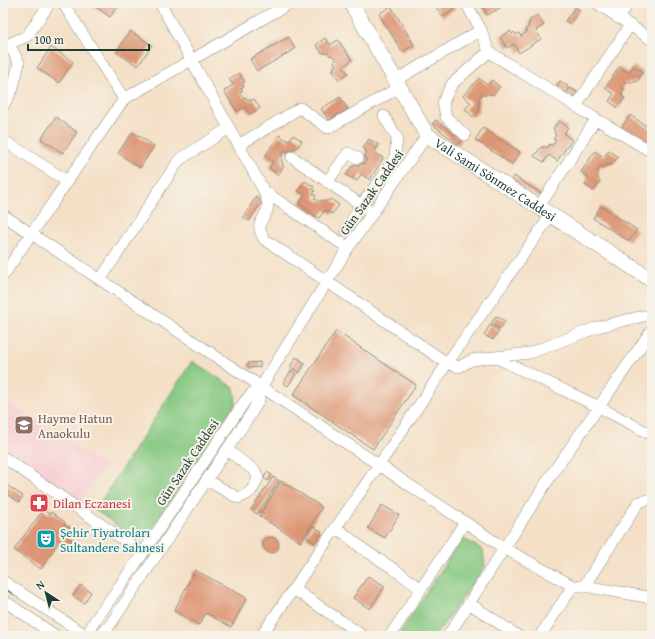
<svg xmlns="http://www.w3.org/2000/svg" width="655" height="639" font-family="'Gentium Book Plus',serif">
	<rect width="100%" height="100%" fill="#f7f3e8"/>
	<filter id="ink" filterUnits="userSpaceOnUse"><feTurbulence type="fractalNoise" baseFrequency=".025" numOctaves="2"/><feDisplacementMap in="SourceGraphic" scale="8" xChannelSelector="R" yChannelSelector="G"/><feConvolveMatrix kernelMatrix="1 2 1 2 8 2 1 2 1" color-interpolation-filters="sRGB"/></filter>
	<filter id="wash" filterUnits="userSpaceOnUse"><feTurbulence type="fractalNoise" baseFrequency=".012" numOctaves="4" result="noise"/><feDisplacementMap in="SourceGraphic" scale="16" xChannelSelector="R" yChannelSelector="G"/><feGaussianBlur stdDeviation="0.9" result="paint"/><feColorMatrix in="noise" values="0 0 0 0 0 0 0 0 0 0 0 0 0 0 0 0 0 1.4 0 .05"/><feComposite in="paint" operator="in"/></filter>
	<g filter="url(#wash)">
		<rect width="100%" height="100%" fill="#f4e0c7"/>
		<path fill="#f7cfd3" d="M3 398 105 466 81 501 75 502 3 453Z"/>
		<path fill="#85c881" stroke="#52825a" d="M192 361 234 388 236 403 149 533 134 537 95 510Z
			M462 538 483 550 485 567 435 636H398Z"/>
		<g id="blocks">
			<path fill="#dd9674" d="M3 3H11L6 10 3 9Z
				M90 3H120L110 17Z
				M433 3H451L455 9 443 17Z
				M480 3H497L500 8 487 15Z
				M391 6 414 45 402 52 379 14Z
				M575 7 580 10 570 24 565 21Z
				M537 15 544 25 536 30 541 39 519 53 514 44 507 48 500 37 510 31 512 34 514 32 516 35 519 33 521 36 527 32 525 29 529 27 528 24 530 23 529 21Z
				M130 31 152 45 138 66 116 52Z
				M289 37 295 49 257 71 250 59Z
				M325 38 330 45 338 40 352 60 343 67 348 73 339 80 332 70 335 69 333 67 336 65 334 62 336 60 332 55 330 56 327 52 325 54 324 52 322 53 316 45Z
				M51 47 73 62 59 83 37 68Z
				M633 66 643 72 637 82 634 80 633 83 630 81 628 84 626 82 622 88 624 89 621 94 623 95 622 97 625 98 618 108 609 101 614 94 605 88 619 67 629 73Z
				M239 73 245 82 242 83 244 86 241 88 243 90 240 92 244 98 246 97 248 100 250 99 251 101 254 99 260 108 250 114 245 107 237 112 224 91 233 85 229 79Z
				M479 78 487 85 492 80 500 87 493 95 491 93 490 95 487 93 485 96 483 94 478 99 480 101 478 104 480 106 478 108 480 110 473 117 465 109 471 103 463 96Z
				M560 81 568 86 563 95 555 90Z
				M570 88 577 92 572 101 564 96Z
				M340 97 348 109 329 120 321 109Z
				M630 115 652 130V149L621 128Z
				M56 117 77 132 63 153 41 139Z
				M436 120 462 140 459 145 432 124Z
				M559 121 568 127 564 134 572 140 557 161 549 155 544 162 534 156 541 147 543 148 544 146 547 148 550 144 552 146 556 140 553 139 556 135 554 133 555 131 553 129Z
				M483 128 520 152 512 164 475 140Z
				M133 132 154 146 140 168 118 153Z
				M279 135 288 141 293 135 302 141 296 149 294 148 292 151 290 149 288 152 285 150 281 156 283 157 281 161 283 163 282 165 284 166 278 175 269 168 273 162 265 156Z
				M369 139 379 145 374 152 383 158 370 180 361 174 357 181 346 175 352 166 354 167 356 164 359 166 361 163 364 164 367 158 364 157 367 152 365 151 366 150 363 148Z
				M609 150 618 157 611 166 609 164 608 166 606 164 604 168 601 166 597 172 599 174 597 177 599 179 598 180 600 182 594 191 585 185 589 178 581 172 595 151 604 157Z
				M514 176 542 194 539 198 511 180Z
				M305 181 314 187 312 189 315 191 313 194 316 196 314 198 320 202 321 200 325 202 327 200 329 201 331 199 339 205 332 214 325 210 319 218 299 204 305 195 298 191Z
				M256 197 262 202 249 221 243 217Z
				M601 206 637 230 629 241 593 218Z
				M496 316 505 321 500 329 491 324Z
				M490 325 499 331 493 340 484 335Z
				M336 331 416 385 373 449 293 395Z
				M296 357 305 363 299 373 290 367Z
				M260 362V367L248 368V363Z
				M291 371 296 374 288 386 283 383Z
				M267 472 272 475 268 481 264 478Z
				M273 477 279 481 257 514 251 510Z
				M281 481 322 507 301 542 259 516Z
				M3 483 23 496 19 502 3 492Z
				M382 505 399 515 385 538 368 528Z
				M43 510 50 514 51 512 65 522 64 524 70 528 65 536 81 546 77 552 69 547 68 549 58 543 41 569 14 550 16 547Z
				M313 526 322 532 315 543 306 537Z
				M263 545a8 8 0 1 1 16 0a8 8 0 1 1-16 0Z
				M195 570 247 598 231 627 206 613 199 625 174 611Z
				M368 576 385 586 370 609 353 598Z
				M80 585 91 592 84 603 73 596Z"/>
		</g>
	</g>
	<g filter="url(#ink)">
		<use href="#blocks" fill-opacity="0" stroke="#8a8e7e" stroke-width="1"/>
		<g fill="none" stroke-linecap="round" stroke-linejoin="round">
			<defs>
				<path id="minor" d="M63 3 124 99
					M160 3 264 191 348 248
					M466 3 481 30 489 52 576 106 596 119 652 152
					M597 3 652 40
					M618 18 629 3
					M3 45 9 44 27 36 50 3
					M396 80 481 30
					M3 106 13 88 19 63 9 44
					M576 106 630 25
					M465 135 446 117 443 102 452 84 478 61 489 52
					M3 140 67 181
					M239 145 300 108 328 128 400 87
					M292 157 367 209
					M327 182 348 153 358 158
					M264 191C265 195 268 202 268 206 266 222 253 220 264 239L447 363 459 367 472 360 495 357 599 407 652 435
					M539 207 596 119
					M3 215 504 548 573 586H584L652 598
					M346 230 361 205 384 175 395 157 397 138 384 116
					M3 276 31 234 124 99 290 3
					M100 280 179 160 229 128
					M495 357 530 353 598 327 643 316H652
					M3 457 143 553
					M207 480 238 498C250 494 254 489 258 477L255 471 227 450
					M336 527 363 549 394 569 421 589
					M3 581 87 636
					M584 586 639 502 652 499
					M294 589 363 636
					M3 600 56 636
					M469 603 518 636
					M87 636 94 622 143 553 245 401 252 393 261 387
					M99 636 108 628 252 412 259 400 261 387 348 248 427 135
					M261 636 379 465 450 359 551 215
					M390 636 465 522
					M448 636 550 477 652 330
					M540 636 573 586"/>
				<g id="major">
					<path id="s1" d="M351 3 427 135 652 280"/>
				</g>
			</defs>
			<use href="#minor" stroke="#8a8e7e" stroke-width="12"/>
			<use href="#major" stroke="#8a8e7e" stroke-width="16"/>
			<use href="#minor" stroke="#fff" stroke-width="11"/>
			<use href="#major" stroke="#fff" stroke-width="15"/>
			<path stroke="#1f3d34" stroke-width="1" d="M3 587 13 594
				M3 595 8 599"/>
		</g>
	</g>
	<defs>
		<symbol id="school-square" viewBox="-11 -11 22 22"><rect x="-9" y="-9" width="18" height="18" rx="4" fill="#8d6e63" stroke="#f7f3e8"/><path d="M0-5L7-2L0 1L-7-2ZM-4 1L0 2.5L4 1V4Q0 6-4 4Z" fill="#fff"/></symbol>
		<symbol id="pharmacy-square" viewBox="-11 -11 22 22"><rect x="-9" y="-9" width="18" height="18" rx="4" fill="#e0444e" stroke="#f7f3e8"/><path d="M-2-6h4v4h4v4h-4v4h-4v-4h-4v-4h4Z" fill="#fff"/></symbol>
		<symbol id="theatre-square" viewBox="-11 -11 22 22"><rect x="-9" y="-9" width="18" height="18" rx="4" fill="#0f9aa8" stroke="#f7f3e8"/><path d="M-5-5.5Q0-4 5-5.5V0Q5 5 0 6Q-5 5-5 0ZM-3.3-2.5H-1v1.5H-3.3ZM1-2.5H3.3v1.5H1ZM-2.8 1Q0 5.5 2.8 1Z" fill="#fff"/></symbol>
	</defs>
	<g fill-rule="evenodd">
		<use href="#school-square" x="13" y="414" width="22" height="22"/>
		<use href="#pharmacy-square" x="28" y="492" width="22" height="22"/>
		<use href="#theatre-square" x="35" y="528" width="22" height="22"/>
	</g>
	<g text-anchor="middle" stroke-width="4" stroke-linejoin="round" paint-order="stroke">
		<g font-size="13" fill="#1f3d34" stroke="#f7f3e8">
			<text dy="5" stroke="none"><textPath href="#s1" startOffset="234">Vali Sami Sönmez Caddesi</textPath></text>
			<text transform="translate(371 192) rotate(-55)" y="5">Gün Sazak Caddesi</text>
			<text transform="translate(187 462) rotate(-56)" y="5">Gün Sazak Caddesi</text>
		</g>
		<g font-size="13" fill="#785e54" stroke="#f7f3e8" text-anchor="start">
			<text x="38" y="423">Hayme Hatun<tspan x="38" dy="15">Anaokulu</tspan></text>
		</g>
		<g font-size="13" fill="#be3a42" stroke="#f7f3e8" text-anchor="start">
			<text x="53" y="508">Dilan Eczanesi</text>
		</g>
		<g font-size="13" fill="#0d838f" stroke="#f7f3e8" text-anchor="start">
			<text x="60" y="537">Şehir Tiyatroları<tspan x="60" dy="15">Sultandere Sahnesi</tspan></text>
		</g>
	</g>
	<rect width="655" height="639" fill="none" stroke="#f7f3e8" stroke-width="16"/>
	<g transform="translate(46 593) rotate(324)" stroke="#f7f3e8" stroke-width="3" paint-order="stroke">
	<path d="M0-3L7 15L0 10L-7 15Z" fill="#1f3d34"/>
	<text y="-6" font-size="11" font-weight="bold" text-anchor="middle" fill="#1f3d34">N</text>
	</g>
	<path d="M28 44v6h121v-6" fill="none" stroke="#1f3d34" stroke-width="2"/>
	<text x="34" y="44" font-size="12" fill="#1f3d34" stroke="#f7f3e8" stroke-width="3" paint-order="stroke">100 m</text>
</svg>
